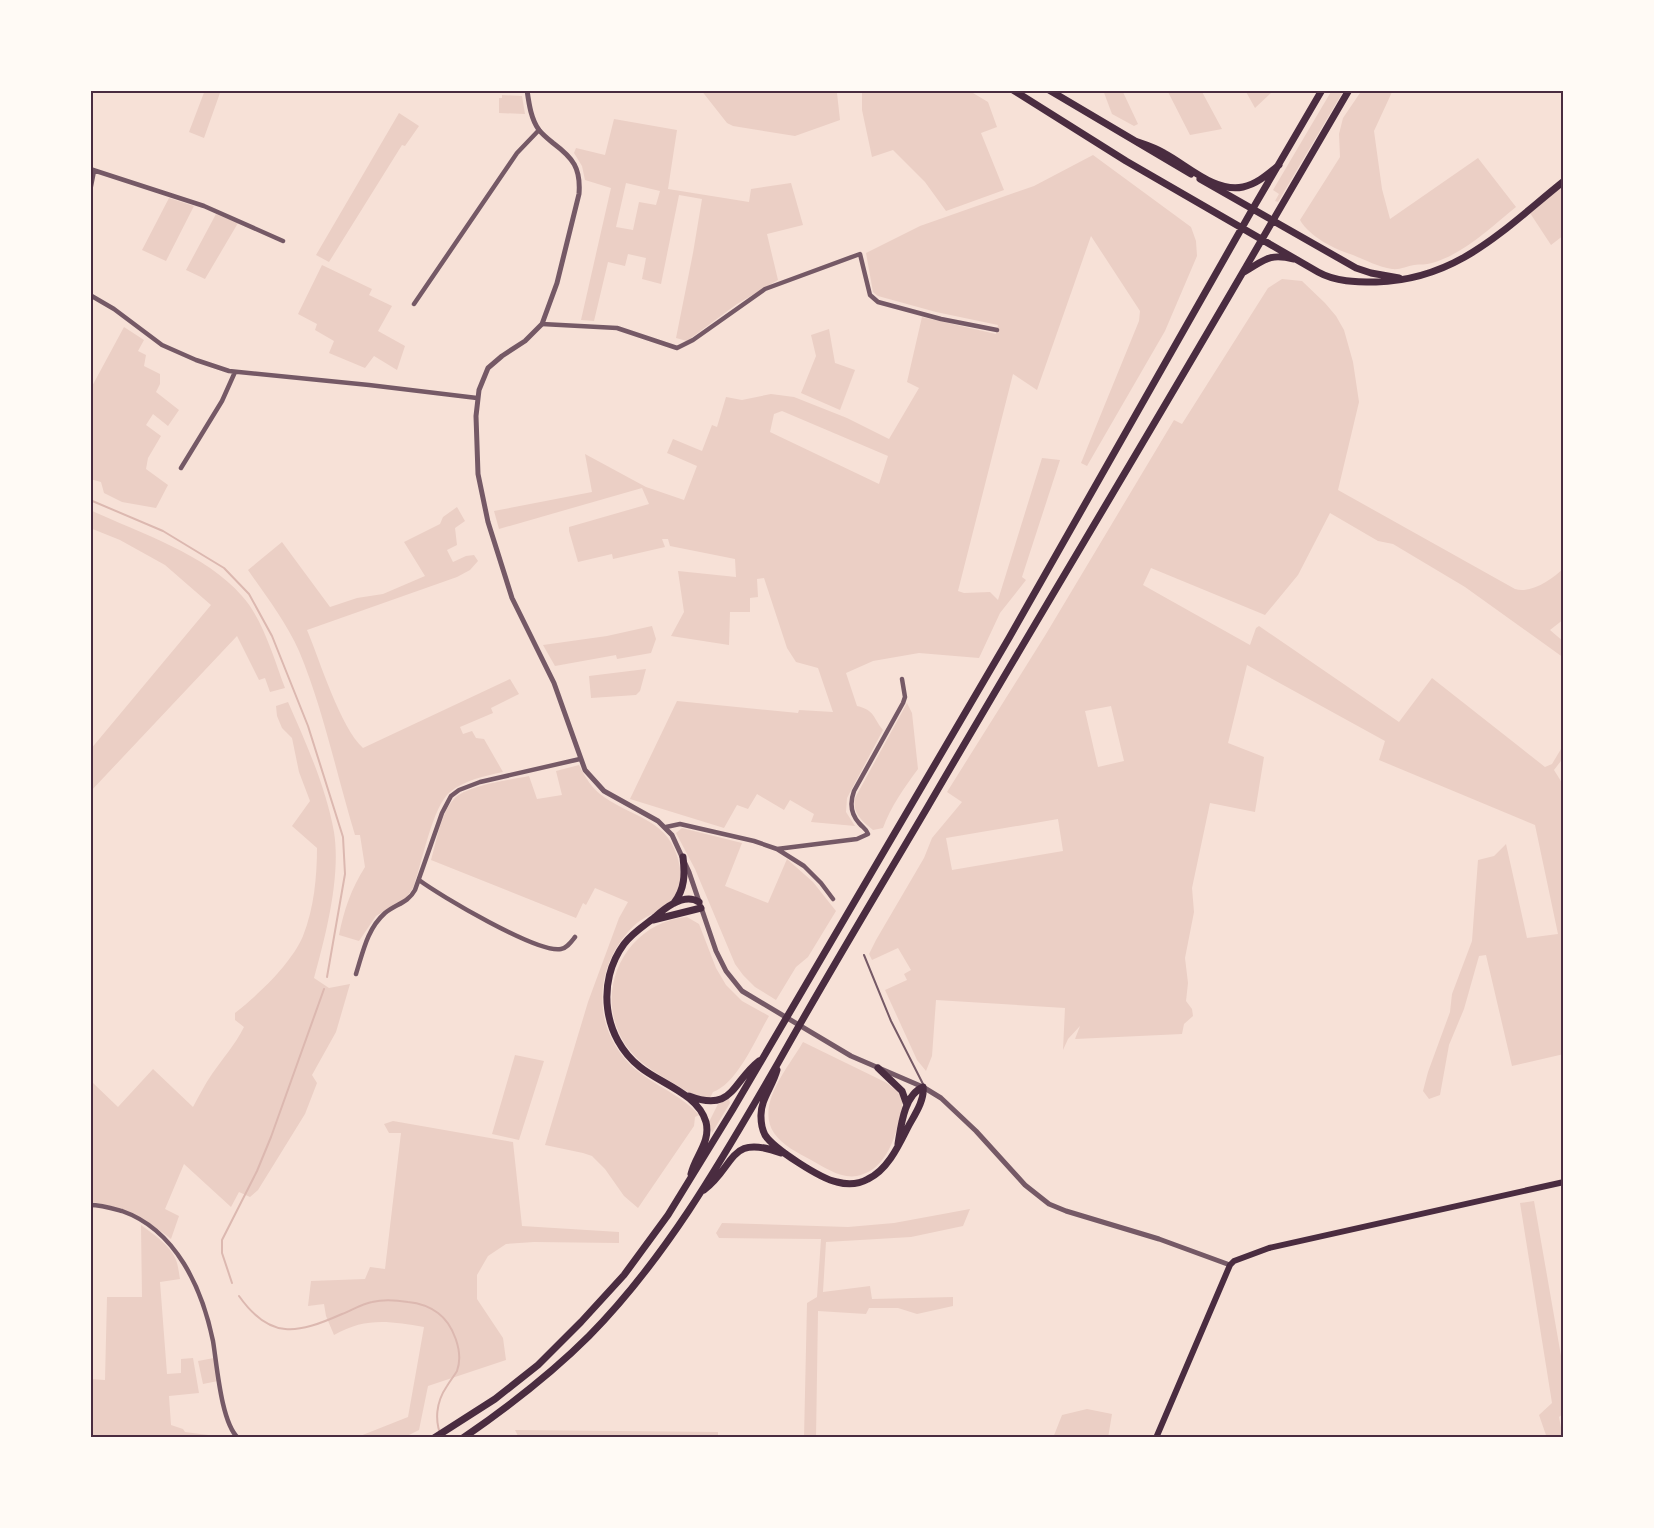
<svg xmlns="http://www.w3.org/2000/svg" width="1654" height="1528" font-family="'PT Sans',sans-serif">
	<rect width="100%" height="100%" fill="#f7e1d7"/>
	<path fill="#ebcfc5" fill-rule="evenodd" d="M205 90H221L204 138 189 132Z
		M701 90H831L837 93 840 120 795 136 733 126 727 123Z
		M862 90H968L988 102 997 127 981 133 1004 190 946 211 925 182 893 150 872 157 862 110Z
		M1103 90H1122L1138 124 1134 126 1112 114Z
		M1167 90H1201L1222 129 1190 135Z
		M1245 90H1274L1255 108Z
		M1332 90H1344L1278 202 1275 201 1279 194 1273 190Z
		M1362 90H1389L1392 92 1374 131 1382 189 1390 219 1478 158 1516 207C1491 227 1464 254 1432 263 1426 265 1420 264 1414 265 1407 266 1400 270 1392 269 1379 267 1365 260 1353 255 1334 249 1310 237 1300 220L1340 157 1339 134 1343 118Z
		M502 95 522 96 525 114 499 113V98H502Z
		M399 113 419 126 405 146 402 145 329 262 316 255Z
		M614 119 677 130 668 189 749 202 751 189 791 183 803 225 767 234 778 280 737 304 687 341 676 338 693 253 702 199 679 195 661 284 642 279 646 258 628 254 625 266 608 262 594 321 581 320 611 188 585 180 582 166 574 153 576 148 605 155ZM626 183 660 191 656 205 639 202 633 230 616 227Z
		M1093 155 1191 227 1196 241 1197 256 1165 331 1087 466 1081 463 1139 321 1140 311 1091 236 1037 390 1013 374 958 591 964 593 990 592 998 600 1042 458 1060 460 1022 577 1026 580 1000 613 979 658 919 653 873 661 846 673 857 706C875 710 873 718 883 730L847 798 846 812 855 826 811 822 814 814 790 800 784 810 757 794 748 809 737 805 724 828 630 799 677 701 798 713 799 710 833 712 818 668 796 662 787 648 764 578 757 579 758 597 750 598V612H730L729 645 671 636 684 612 678 571 736 577 735 559 670 546 668 539H662L665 547 613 559 612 554 578 562 569 531V527L649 504 642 488 499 529 494 511 592 492 585 454 646 487 684 500 697 466 667 453 673 439 702 451 712 425 717 427 726 397 742 400 771 394 794 397 847 418 889 439 919 388 907 382 922 317 996 334 998 325 936 312 878 296 873 292 866 253 920 226 1034 186ZM782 411 888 456 879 484 770 432 774 414Z
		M1564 185V235L1551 245 1530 213Z
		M169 198 194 206 166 261 142 250Z
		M216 214 238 223 205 279 186 270Z
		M322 265 372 289 369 295 392 306 378 331 405 346 397 370 374 356 365 368 329 353 334 341 315 330 317 324 298 314Z
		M1282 279 1302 281 1325 303 1336 316 1344 330 1353 362 1359 402 1338 490 1515 589C1532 594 1552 579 1564 568V619L1550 630 1564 642V658L1465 587 1393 544 1378 541 1330 513 1298 575 1265 615 1151 568 1143 585 1250 645 1256 628 1259 626 1399 722 1432 678 1545 767 1552 764 1564 744V757L1554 770 1564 786V1054L1512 1066 1486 955 1479 956 1464 1009 1449 1045 1440 1095 1429 1099 1423 1091 1428 1072 1450 1012 1452 994 1472 941 1478 860 1494 856 1506 844 1527 938 1558 934 1535 825 1379 760 1385 741 1247 665 1228 743 1264 757 1255 812 1210 803 1192 888 1194 912 1185 958 1188 983 1186 1001 1192 1009 1193 1016 1184 1024 1182 1034 1075 1039 1080 1026 1068 1039 1063 1050 1065 1008 936 1000 932 1056 926 1071 917 1060 885 990 907 980 904 974 911 970 898 948 872 960 869 954 876 940 924 858 932 838 962 802 947 792 1046 634 1174 420 1182 424 1268 288ZM1111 706 1124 761 1098 767 1085 711ZM1058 819 1063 851 952 870 946 838Z
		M124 327 144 340 138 351 146 355 144 366 160 374V384L156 392 179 410 168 426 153 414 146 425 161 436 148 458 146 469 168 485 156 508 122 502 104 493 101 482 90 479V390Z
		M829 329 835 363 855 370 840 410 801 393 816 356 811 335Z
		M457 507 465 521 455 528 457 545 447 550 453 562 466 556 474 555 478 561 470 570 457 577 307 630C320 661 340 727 363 748L510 679 519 694 491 708 493 713 460 727 463 734 472 731 476 738 484 739 503 772C484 776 465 780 450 792 432 807 422 864 413 888L406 898 376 916 359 941 339 935C344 910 351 889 365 867L360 835H355C337 776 323 708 299 651 286 622 266 596 248 570L282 542 330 607 357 598 383 594 425 576 404 542 440 524 443 517Z
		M90 510C140 533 206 554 242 596 263 619 274 659 285 688L270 692 265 678 259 680 237 636 90 792V750L211 605 165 565 120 540 90 528Z
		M652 626 656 639 651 653 617 659 616 655 555 666 543 645 607 636Z
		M646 669 640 691 636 695 591 698 589 676Z
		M288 702C306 743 326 787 334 832 341 876 326 935 314 978L329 988 350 984 336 1032 312 1075 317 1083 305 1114 258 1190 250 1197 239 1192 231 1207 184 1164 165 1209 179 1216 171 1239C146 1219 122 1206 90 1202V1087L93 1083 118 1107 153 1069 193 1107C199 1096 205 1084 212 1074 223 1058 235 1045 244 1027L235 1020V1013C259 994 291 964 303 936 314 909 317 876 317 848L292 826 310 801 299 772 292 738 282 728 277 716 276 706Z
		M907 703 912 713 918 769C904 788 891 806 883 828L873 830C862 821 852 813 855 798Z
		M579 765C585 777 592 789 604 797 634 818 670 820 679 863 682 875 681 892 672 902 662 911 647 915 637 923 599 957 590 1013 621 1054 641 1082 677 1090 699 1115L695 1117 694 1126 638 1208 624 1196 605 1169 592 1156 583 1153 545 1145 588 1002 619 918 628 902 595 888 586 905 583 903 576 918 431 860C437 841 440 814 454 799 467 785 510 780 529 776L537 799 562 795 556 771Z
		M682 828 742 843 725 886 768 903 787 859 813 882 836 911 808 957 796 967 776 1000 755 987 743 975 735 964 695 869 676 833Z
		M687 917 699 924 716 968 726 985 742 1001 769 1016C756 1038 738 1083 713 1092L710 1098C694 1097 681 1088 668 1080 649 1069 631 1057 621 1037 594 985 629 922 687 917Z
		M803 1042 885 1082C891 1086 898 1090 901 1098 904 1105 901 1113 899 1120 894 1143 883 1171 857 1176 841 1179 824 1167 811 1160 798 1153 782 1145 774 1133 755 1104 789 1067 803 1042Z
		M515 1055 544 1061 519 1140 492 1134Z
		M729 1099 730 1103 712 1133 709 1122 718 1104Z
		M393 1121 513 1142 522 1226 619 1232V1243L534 1242 506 1244 488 1256 477 1275V1299L503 1338 506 1360 428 1386 419 1430 403 1438H355L408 1417 424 1327C390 1321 365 1317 334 1335L326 1316 324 1304 308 1306 311 1281 365 1279 370 1267 385 1269 401 1133H389L384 1124Z
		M1534 1201 1564 1373V1413L1559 1417 1563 1438H1547L1539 1415 1552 1403 1520 1203Z
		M970 1209 963 1226 911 1237 826 1242 823 1292 870 1286 872 1299 953 1297V1306L917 1314 898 1308H869L866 1314 818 1311 816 1438H804L807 1303 817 1297 821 1239 719 1238 716 1233 722 1223 848 1227 894 1223Z
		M141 1225C153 1234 170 1245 176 1260 178 1265 179 1273 180 1279L160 1282 167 1374 181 1373V1359L193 1358 199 1393 169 1396 171 1425 183 1429 185 1432 232 1438H90V1379L105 1380 107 1297H142Z
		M214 1358 218 1381 203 1384 198 1361Z
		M1087 1409 1112 1414 1108 1438H1136H1053L1062 1415Z
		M515 1430 718 1432V1438H519Z"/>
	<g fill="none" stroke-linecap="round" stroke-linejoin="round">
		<path stroke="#dcb8b0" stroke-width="2" d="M90 500 163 531 224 568 249 594 272 636 308 726 343 837 345 874 327 977
			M232 1283 222 1253V1240L257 1171 271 1137 324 989
			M239 1296C270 1340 297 1334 342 1314 352 1310 362 1304 372 1302 384 1299 396 1300 408 1302 418 1303 430 1307 438 1313 453 1324 464 1352 457 1371 454 1376 450 1381 447 1386 436 1402 434 1421 442 1438"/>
		<path stroke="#755966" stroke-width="2" d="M864 955 891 1021 923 1084"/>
		<path stroke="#755966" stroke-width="4.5" d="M90 169 204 206 283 241
			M90 191 94 171
			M90 295 114 309 162 345 196 360 229 371 369 385 477 398
			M414 304 517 153 539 130
			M542 324 617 328 677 348 693 340 765 289 860 254 870 295 878 302 941 319 997 330
			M181 468 222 401 235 372
			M666 827 680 824 754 841 777 849 804 866 821 883 833 899
			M777 849 857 839 868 834C866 828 863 828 859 823 850 813 850 802 854 791L903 703 905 697 902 679
			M419 880C439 895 538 954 561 949 567 948 571 942 575 937
			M356 974C363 952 367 929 385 913 396 904 408 903 415 890L442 813 451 796 459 790 480 782 580 759
			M90 1205C101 1205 111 1208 122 1211 176 1230 202 1288 213 1341 217 1365 221 1422 238 1438"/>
		<path stroke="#755966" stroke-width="5" d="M527 90C529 104 531 119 539 130 543 135 548 139 553 143 573 158 581 168 579 194L557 283 542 324 525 341 502 356 488 368 479 390 476 416 478 474 488 522 512 598 554 683 585 770 604 791 658 821 672 835 689 872 716 951 726 971 742 991 851 1056 923 1087 941 1098 976 1131 1025 1185 1049 1204 1066 1211 1159 1239 1230 1265"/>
		<path stroke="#4a2c40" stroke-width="6" d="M1156 1438 1230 1265 1234 1261 1269 1248 1564 1182"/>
		<path stroke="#4a2c40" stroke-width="7" d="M1013 90 1126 161 1318 272C1336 282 1356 282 1376 282 1458 280 1504 229 1564 181
			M1049 90 1191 174
			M1200 179 1356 268 1371 273 1399 278
			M1244 272C1265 260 1268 253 1294 259
			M674 903C685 889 685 874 683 857
			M653 920 701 908
			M878 1068 902 1091 907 1105
			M777 1070C773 1086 760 1100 761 1117 761 1123 762 1129 765 1135 774 1149 821 1179 837 1182 848 1185 859 1184 868 1179 887 1170 898 1147 907 1129 913 1117 925 1101 923 1087 904 1095 901 1126 898 1144
			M689 1096C733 1113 732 1082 759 1061
			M691 1174C695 1156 711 1142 706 1122 698 1094 661 1084 640 1067 603 1038 596 982 624 944 633 932 644 926 655 917 666 907 685 893 699 902
			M704 1190C736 1166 728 1133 781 1153
			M434 1438 495 1399 538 1365 581 1322 624 1275 668 1215 733 1109 1009 638 1252 210
			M463 1438C508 1407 551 1374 589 1336 667 1257 723 1158 778 1063 826 977 877 893 927 808 1041 612 1159 418 1272 222"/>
		<path stroke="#4a2c40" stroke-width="7" d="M1138 142C1147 145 1156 148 1164 153 1187 165 1215 193 1243 187 1257 184 1268 174 1279 165
			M1252 210 1322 90
			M1272 222 1349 90"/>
	</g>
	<rect width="1654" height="1528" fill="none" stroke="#fffaf5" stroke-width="183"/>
	<rect x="92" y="92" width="1470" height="1344" fill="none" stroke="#4a2c40" stroke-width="2"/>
</svg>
